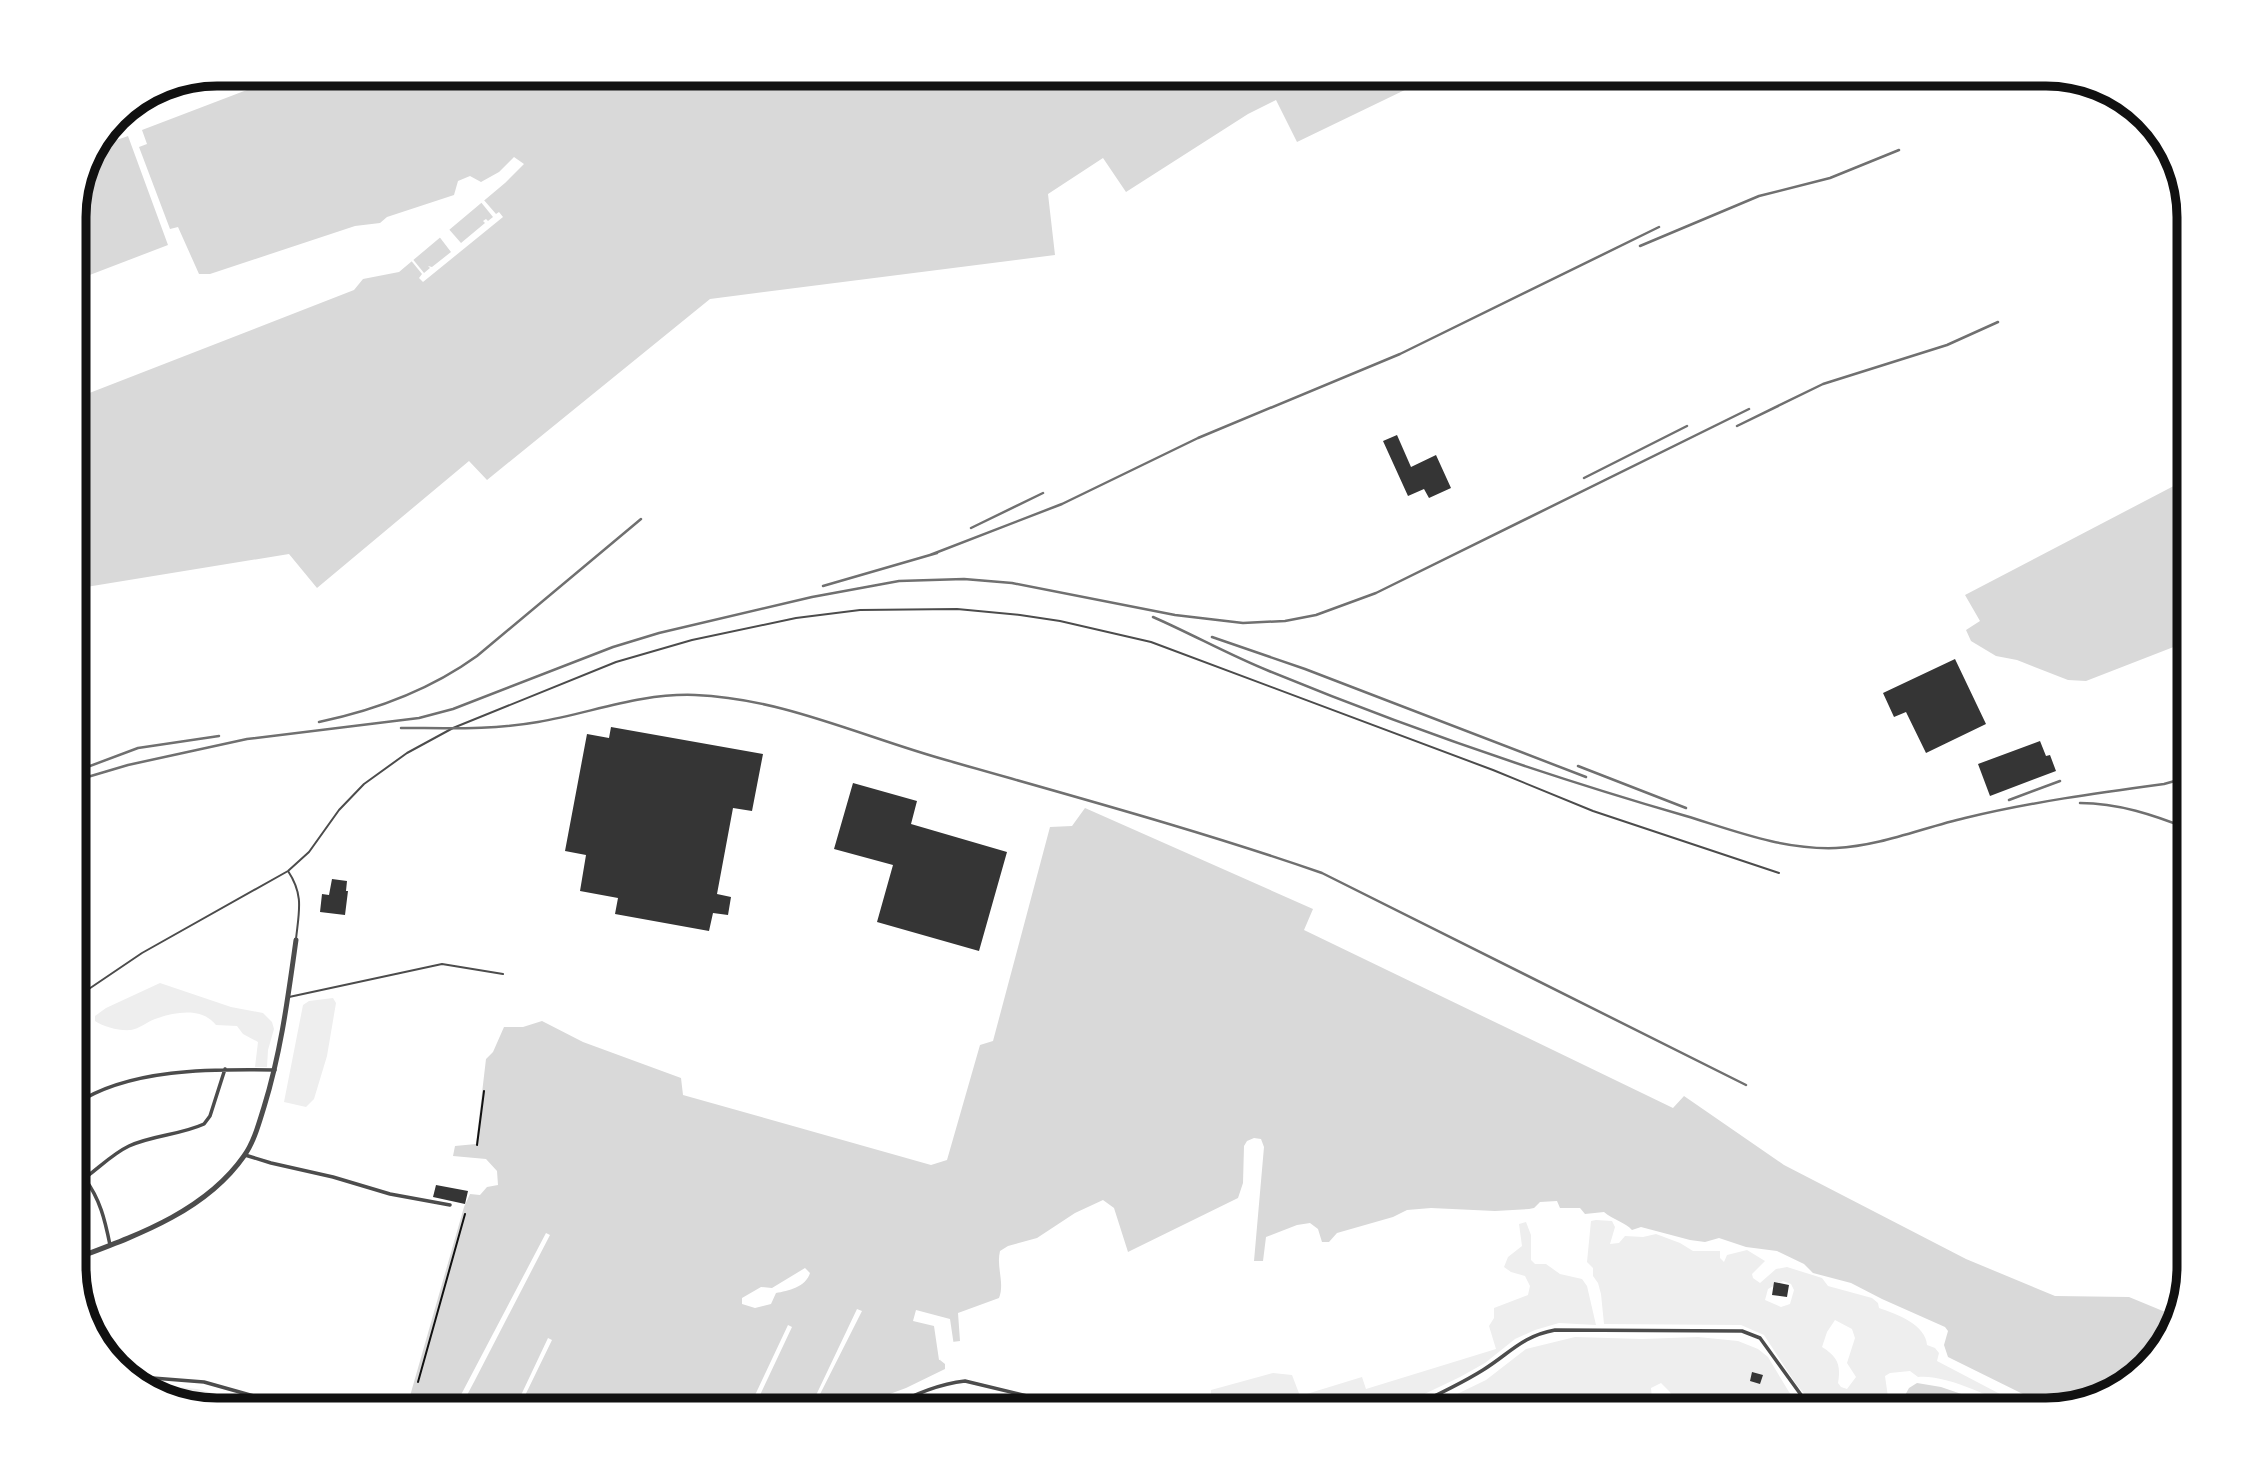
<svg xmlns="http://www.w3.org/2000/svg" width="2263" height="1484" font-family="'PT Sans',sans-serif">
	<rect width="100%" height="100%" fill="#fff"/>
	<path fill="#eee" fill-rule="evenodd" d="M160 983 231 1007 263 1013 272 1022 274 1029 268 1050 267 1067H255L258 1042 243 1034 237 1026 216 1025C202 1007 175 1012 155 1019 147 1022 139 1029 131 1030 119 1031 104 1027 95 1021V1016L106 1008Z
		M333 998 336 1003 327 1056 314 1099 306 1107 284 1102 303 1005 309 1001Z
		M1596 1220 1612 1221 1615 1227 1610 1244 1619 1243 1625 1236 1643 1237 1656 1234 1680 1243 1693 1251H1720V1258L1724 1262 1727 1255 1747 1250 1765 1261 1752 1274 1753 1278 1760 1283 1776 1269 1787 1267 1822 1278 1828 1286 1872 1298 1878 1303 1879 1308C1897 1314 1926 1325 1927 1345L1935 1348 1939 1353 1937 1361 2000 1394 2028 1403 2032 1408 2021 1410C1994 1399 1947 1374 1918 1377L1910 1371 1890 1373 1885 1376 1888 1397 1886 1410H1818L1796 1384 1764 1335 1741 1325 1604 1324 1601 1294 1598 1283 1593 1276V1268L1587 1262 1591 1221ZM1783 1281 1791 1284 1794 1290 1790 1304 1781 1307 1765 1300 1768 1289ZM1835 1320 1852 1329 1855 1338 1847 1363 1856 1377 1847 1389 1841 1387 1838 1383C1841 1365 1838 1357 1822 1347L1827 1332Z
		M1526 1222 1531 1235V1260L1535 1264H1546L1560 1274 1582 1279 1587 1286 1596 1325 1559 1323 1535 1330 1515 1339 1485 1363 1460 1377 1391 1410H1311L1211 1399V1390L1273 1373 1292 1375 1300 1396 1362 1377 1366 1389 1496 1349 1489 1326 1494 1318V1308L1528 1295 1530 1286 1525 1276 1511 1272 1504 1267 1508 1257 1522 1246 1519 1224Z
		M1575 1337 1642 1339 1698 1337 1738 1341 1758 1349 1768 1357 1789 1392 1806 1410H1678L1670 1392 1661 1383 1651 1388 1653 1410H1424L1486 1380 1526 1349Z
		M133 1382 197 1389 277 1410H217L138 1387Z
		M1000 1397 1050 1410H994Z"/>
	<path fill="#d9d9d9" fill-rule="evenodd" d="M289 74H1438L1297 142 1276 100 1248 114 1126 192 1103 158 1048 194 1055 255 710 299 487 480 469 461 317 588 289 554 74 589V399L354 290 363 279 399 272 505 183 524 164 514 157 499 172 481 182 470 176 458 181 454 195 387 217 380 223 355 226 210 274H199L178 227 170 229 139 147 147 144 142 130Z
		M128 136 168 245 74 281C74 252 70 171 92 151 100 143 118 140 128 136Z
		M2189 478V641L2086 681 2068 680 2017 660 1996 656 1971 641 1966 630 1980 621 1965 595Z
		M1085 808 1313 909 1304 930 1673 1108 1684 1096 1784 1165 1966 1259 2055 1296 2129 1297 2175 1316 2166 1346 2117 1391 2045 1410 2039 1402 1948 1357 1944 1345 1948 1331 1945 1327 1882 1299 1851 1283 1813 1273 1804 1264 1777 1251 1746 1247 1719 1238 1705 1242 1690 1240 1641 1227 1632 1230C1625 1222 1613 1220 1604 1212L1585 1214 1580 1208H1560L1557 1201 1540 1202 1534 1208 1529 1209 1495 1211 1431 1208 1407 1210 1393 1217 1337 1233 1329 1242H1322L1318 1229 1310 1223 1297 1225 1266 1237 1263 1261H1254L1264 1147 1261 1139 1254 1138 1247 1141 1244 1146 1243 1183 1238 1198 1132 1250 1128 1252 1114 1208 1103 1200 1075 1213 1037 1238 1008 1246 1000 1251C996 1267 1005 1283 999 1298L958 1313 960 1341 952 1342 940 1360 945 1364V1369L906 1388 857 1406 853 1410H406L464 1207 470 1194 480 1195 487 1187 498 1185 497 1171 486 1159 453 1156 455 1146 476 1144 486 1059 493 1052 504 1027H523L542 1021 583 1042 681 1078 683 1095 931 1165 947 1160 980 1045 993 1041 1050 827 1072 826ZM805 1268 810 1273C806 1287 788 1291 776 1293L771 1304 755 1308 742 1304V1298L761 1287 772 1288Z
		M1917 1383 1941 1387 2008 1410H1897L1909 1388Z"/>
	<path fill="#fff" d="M483 199 496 214 499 212 503 217 423 282 419 278 422 274 409 258 411 257 424 273 430 268 428 266 432 267 451 252 438 235 447 227 461 243 485 223 483 221 486 219 488 221 493 217 480 201Z
		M546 1233 550 1235 474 1382 459 1410H453Z
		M857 1309 862 1311 812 1410H809Z
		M916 1310 950 1319 954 1346 945 1359 939 1360 934 1326 913 1321Z
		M788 1325 792 1327 753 1410H748Z
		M548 1338 552 1340 518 1410H514Z"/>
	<path fill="#353535" d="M1397 435 1411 467 1436 455 1451 488 1429 498 1424 489 1408 496 1383 441Z
		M1955 659 1986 724 1926 753 1906 712 1894 717 1883 693Z
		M611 727 763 754 752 811 733 808 717 894 731 897 728 915 713 913 709 931 615 914 618 898 580 891 586 855 565 851 587 734 609 738Z
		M2040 741 2046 756 2050 755 2056 771 1990 796 1978 764Z
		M853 783 917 801 911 824 1007 852 979 951 877 922 893 865 834 849Z
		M332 879 347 881 346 891H348L345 915 320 912 322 894 329 895Z
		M436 1185 468 1191 465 1204 433 1197Z
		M1774 1282 1789 1285 1787 1297 1772 1295Z
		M1752 1372 1763 1375 1760 1384 1750 1381Z"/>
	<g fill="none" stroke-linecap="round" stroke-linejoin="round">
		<path stroke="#111" stroke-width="2" d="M477 1145 484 1091
			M418 1382 465 1214"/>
		<path stroke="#4c4c4c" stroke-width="2" d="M288 871C304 895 299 911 296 939
			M289 997 442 964 503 974
			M74 999 142 953 288 871 309 852 339 810 364 784 407 753 453 728 616 662 692 640 796 618 860 610 957 609 1020 615 1060 621 1151 642 1493 770 1593 811 1779 873"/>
		<path stroke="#4c4c4c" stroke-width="3.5" d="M74 1105C128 1068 212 1069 275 1070
			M245 1155 271 1163 333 1177 390 1194 450 1205
			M85 1179C100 1199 105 1220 110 1245
			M74 1185C94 1174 108 1156 129 1146 153 1135 180 1135 204 1124L210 1116 225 1069
			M127 1376 204 1382 279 1403 299 1410
			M885 1410C910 1396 937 1384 965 1381L1085 1410
			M1190 1410C1213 1403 1233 1407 1257 1410
			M1405 1410C1431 1398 1459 1385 1483 1370 1509 1354 1522 1336 1555 1330L1742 1331 1760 1338 1812 1410"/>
		<path stroke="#4c4c4c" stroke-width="5" d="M74 1259C135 1236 205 1212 244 1156 254 1142 259 1123 264 1107 281 1052 288 997 296 940"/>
		<path stroke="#707070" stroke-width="2.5" d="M1640 246 1759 196 1830 178 1899 150
			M1737 426 1823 384 1947 345 1998 322
			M1584 478 1687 426
			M971 528 1043 493
			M930 555 1062 504 1198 438 1400 354 1659 227
			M823 586 937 553
			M1153 617C1192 634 1229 655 1269 671 1405 727 1544 775 1686 816 1735 831 1783 850 1836 848 1880 846 1922 828 1965 818 2031 802 2097 793 2164 784L2189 777
			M1212 637 1305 669 1586 777
			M319 722C376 710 430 690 477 656L641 519
			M401 728C447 728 493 730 538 722 591 713 640 693 695 695 781 698 863 737 946 760 1072 796 1198 830 1322 873L1746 1085
			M74 754 76 753
			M1578 766 1686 808
			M74 772 138 748 219 736
			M74 781 128 765 247 739 419 718 453 709 613 647 659 633 812 597 899 581 964 579 1012 583 1175 615 1243 623 1285 621 1316 615 1376 593 1749 409
			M2009 800 2060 781
			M2080 803C2118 803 2154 815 2189 829"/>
	</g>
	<path d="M0 0H2263V1484H0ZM217 86H2046A131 131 0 0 1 2177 217V1267A131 131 0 0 1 2046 1398H217A131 131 0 0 1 86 1267V217A131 131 0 0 1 217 86Z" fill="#fff" fill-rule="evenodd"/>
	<path fill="none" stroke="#111" stroke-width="9" d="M217 86H2046A131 131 0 0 1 2177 217V1267A131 131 0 0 1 2046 1398H217A131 131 0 0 1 86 1267V217A131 131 0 0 1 217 86Z"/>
</svg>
